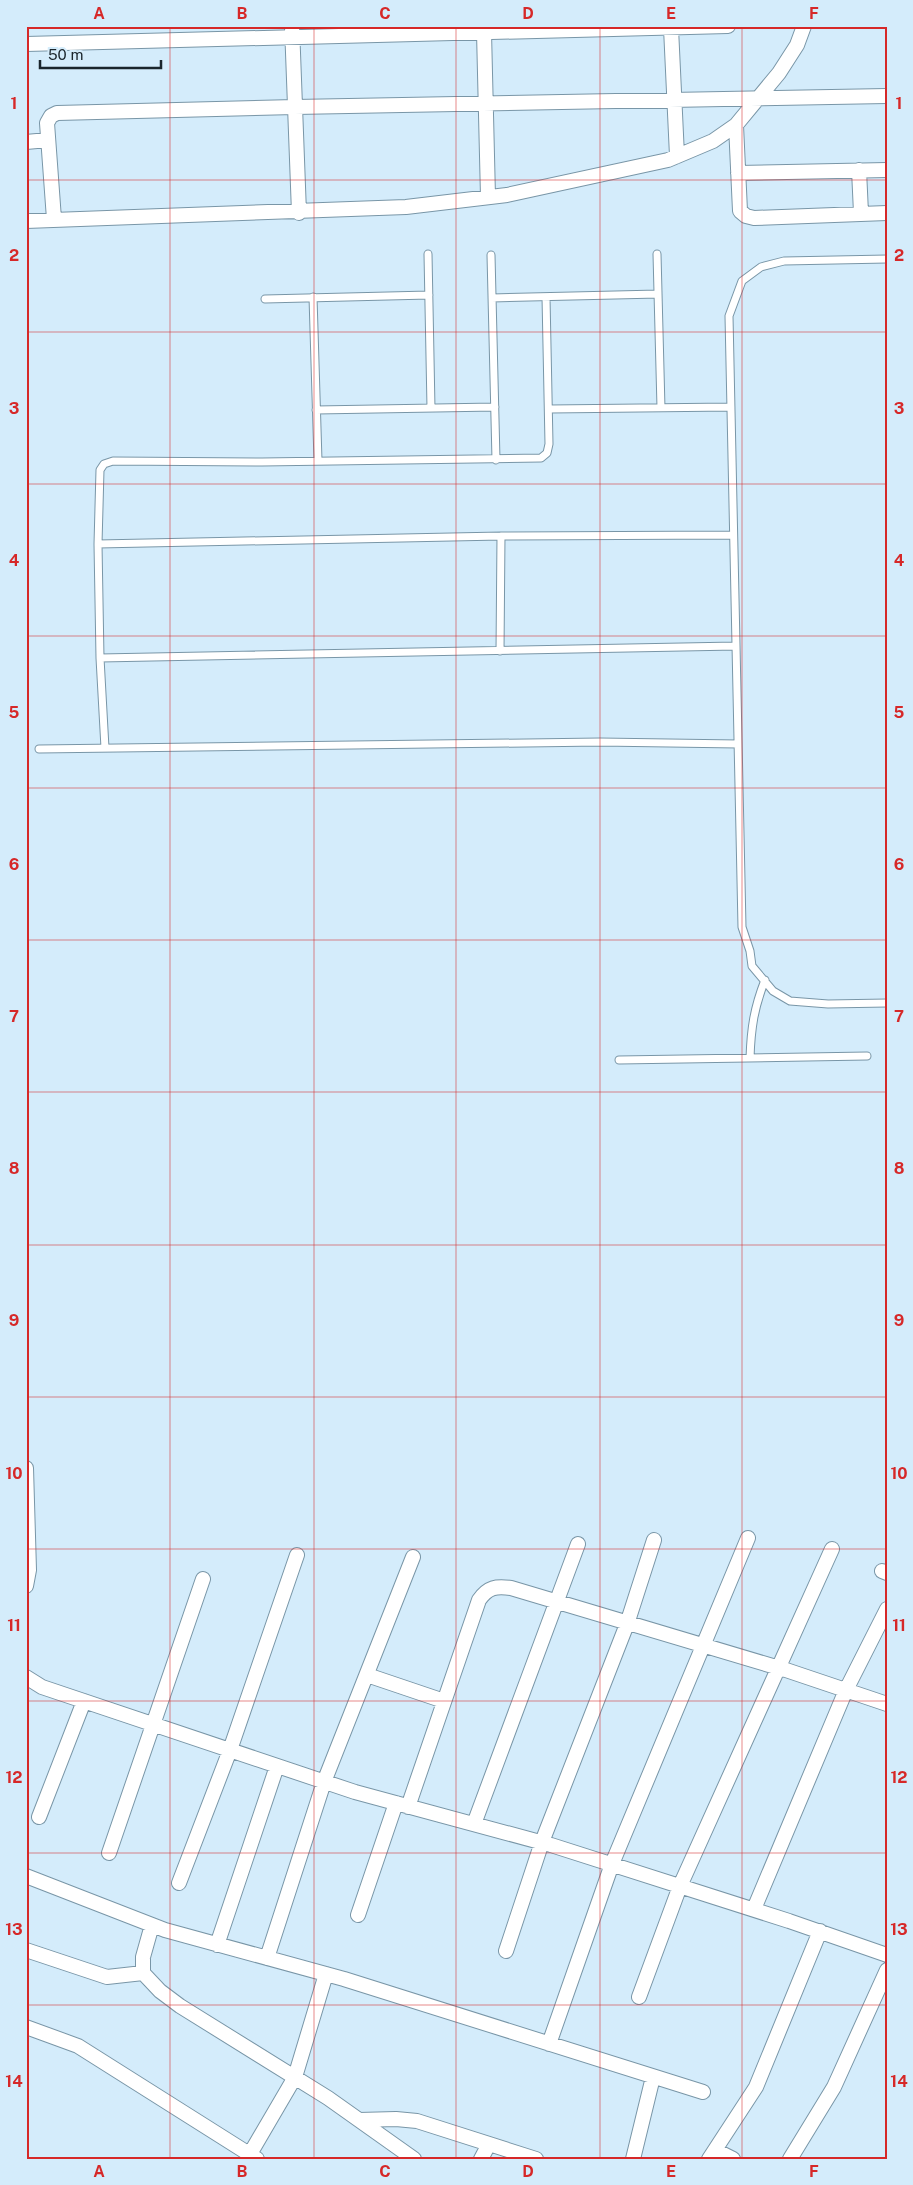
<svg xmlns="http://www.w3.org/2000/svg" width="913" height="2185" font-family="'Public Sans',sans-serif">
	<rect width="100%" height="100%" fill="#d4ecfb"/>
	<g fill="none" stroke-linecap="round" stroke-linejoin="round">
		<defs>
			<path id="service" d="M428 254 431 408
				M657 254 661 408
				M491 255 496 460
				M887 259 784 261 761 267 742 281 729 316 742 927 750 951 752 966 773 991 790 1001 828 1004 887 1003
				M313 297 318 461
				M492 298 658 294
				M265 299 429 295
				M550 409 731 407
				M316 410 495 407
				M733 535 501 536 98 544 100 658 736 646
				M98 544 100 470 104 464 113 461 262 462 541 458 547 453 549 444 546 297
				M500 651 501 536
				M100 658 105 748
				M39 749 600 742 738 744
				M750 1058C751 1028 754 1008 765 980
				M619 1060 867 1056"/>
			<path id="minor" d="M292 26 299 213
				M669 26 671 28 677 156
				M478 28V31L484 32 488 197
				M26 44 728 26
				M736 125 740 211 746 216 754 218 887 213
				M26 142 48 140
				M859 170 861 213
				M738 173 887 170
				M54 219 47 123 51 116 57 113 295 107 887 96
				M26 221 406 207 507 195 668 160 713 141 736 125 779 73 797 45 804 26
				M26 1468 29 1570 26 1586
				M882 1571 887 1573
				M367 1675 444 1701
				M26 1677 42 1687 355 1792 551 1845 789 1921 887 1955
				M408 1807 479 1600C488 1587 496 1586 511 1588L786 1670 887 1704
				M39 1817 84 1701
				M474 1824 578 1544
				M109 1853 203 1579
				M26 1876 165 1930 344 1979 703 2092
				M179 1883 230 1750 297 1555
				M754 1909 846 1690 887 1609
				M358 1915 396 1803
				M152 1925 143 1957V1973L160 1991 180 2006 328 2098 414 2159
				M217 1945 277 1766
				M26 1950 107 1977 143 1973
				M506 1951 542 1842 627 1624 654 1540
				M267 1958 324 1782 413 1557
				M639 1997 680 1886 832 1549
				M26 2027 78 2046 257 2159
				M549 2044 612 1864 748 1538
				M359 2120 396 2119 417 2121 536 2159
				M715 2150 733 2159
				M247 2159 295 2077 326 1974
				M481 2159 489 2144
				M633 2159 653 2077
				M709 2159 756 2087 820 1931
				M790 2159 834 2087 887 1970"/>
		</defs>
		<use href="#service" stroke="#7996a7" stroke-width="9"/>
		<use href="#minor" stroke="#7996a7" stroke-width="16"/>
		<use href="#service" stroke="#fff" stroke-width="7"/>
		<use href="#minor" stroke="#fff" stroke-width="14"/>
	</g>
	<path fill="none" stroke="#d62828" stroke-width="1" stroke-opacity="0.55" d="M170 26V2159M314 26V2159M456 26V2159M600 26V2159M742 26V2159M26 180H887M26 332H887M26 484H887M26 636H887M26 788H887M26 940H887M26 1092H887M26 1245H887M26 1397H887M26 1549H887M26 1701H887M26 1853H887M26 2005H887"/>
	<rect width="913" height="2185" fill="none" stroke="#d4ecfb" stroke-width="55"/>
	<path d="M40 60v8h121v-8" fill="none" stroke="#19252c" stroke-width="2.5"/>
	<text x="48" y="60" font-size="15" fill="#19252c" stroke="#d4ecfb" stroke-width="4" paint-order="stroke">50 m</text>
	<rect x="28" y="28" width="858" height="2130" fill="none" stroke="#d62828" stroke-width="2"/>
	<g font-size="16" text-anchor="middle" font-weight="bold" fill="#d62828">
		<text x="99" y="19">A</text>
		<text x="242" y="19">B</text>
		<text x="385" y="19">C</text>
		<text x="528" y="19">D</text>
		<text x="671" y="19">E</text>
		<text x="814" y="19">F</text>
		<text x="14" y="109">1</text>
		<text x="899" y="109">1</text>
		<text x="14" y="261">2</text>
		<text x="899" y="261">2</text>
		<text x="14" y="414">3</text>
		<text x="899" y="414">3</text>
		<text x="14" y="566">4</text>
		<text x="899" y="566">4</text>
		<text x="14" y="718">5</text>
		<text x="899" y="718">5</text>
		<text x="14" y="870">6</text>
		<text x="899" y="870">6</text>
		<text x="14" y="1022">7</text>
		<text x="899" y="1022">7</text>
		<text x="14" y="1174">8</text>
		<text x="899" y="1174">8</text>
		<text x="14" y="1326">9</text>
		<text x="899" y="1326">9</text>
		<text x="14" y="1479">10</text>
		<text x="899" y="1479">10</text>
		<text x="14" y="1631">11</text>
		<text x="899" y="1631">11</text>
		<text x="14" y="1783">12</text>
		<text x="899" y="1783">12</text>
		<text x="14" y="1935">13</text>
		<text x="899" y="1935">13</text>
		<text x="14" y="2087">14</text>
		<text x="899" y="2087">14</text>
		<text x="99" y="2177">A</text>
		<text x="242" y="2177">B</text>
		<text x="385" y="2177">C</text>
		<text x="528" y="2177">D</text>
		<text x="671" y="2177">E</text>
		<text x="814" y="2177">F</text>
	</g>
</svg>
